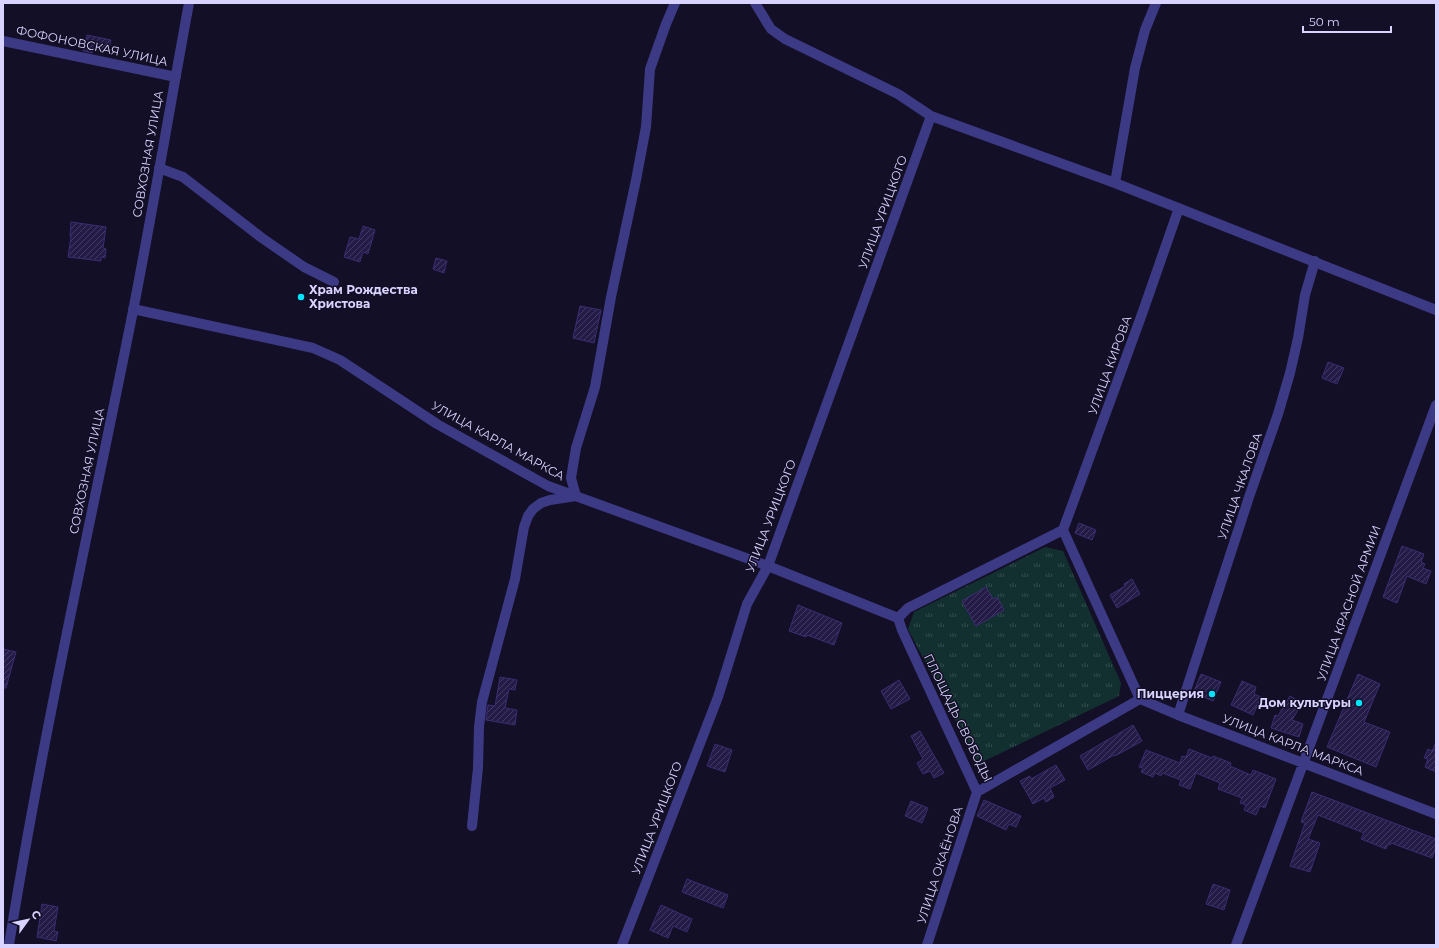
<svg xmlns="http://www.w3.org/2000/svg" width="1439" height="948" font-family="Montserrat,sans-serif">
	<defs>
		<pattern id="park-tufts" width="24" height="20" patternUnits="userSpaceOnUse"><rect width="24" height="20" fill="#12302f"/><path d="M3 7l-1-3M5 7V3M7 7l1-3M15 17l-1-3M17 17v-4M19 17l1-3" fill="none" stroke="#344d4e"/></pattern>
		<pattern id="building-hatch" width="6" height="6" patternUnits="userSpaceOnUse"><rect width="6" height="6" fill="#241b47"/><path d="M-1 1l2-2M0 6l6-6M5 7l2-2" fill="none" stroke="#433b63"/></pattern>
	</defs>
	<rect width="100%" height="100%" fill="#130f26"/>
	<path fill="url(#park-tufts)" d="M1045 547 1063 551 1121 683 1119 696 978 764 908 629 914 612Z"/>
	<path fill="url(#building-hatch)" stroke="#3b2d73" d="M87 35 111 40 108 52 93 49 92 53 83 51Z
		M71 222 106 227 103 248 106 249 105 258 101 257V261L68 257 71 236H70Z
		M363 226 375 230 368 254 363 252 360 262 344 257 350 237 359 239Z
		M436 258 447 261 444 273 433 269Z
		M580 306 601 310 594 343 573 338Z
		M1328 362 1344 368 1337 384 1322 378Z
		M1079 523 1096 530 1092 540 1075 533Z
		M1402 546 1424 554 1421 562 1425 564 1423 568 1431 571 1426 584 1407 576 1397 603 1383 597Z
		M1132 579 1140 594 1117 608 1110 595 1125 586 1124 584Z
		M986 587 993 599 997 597 1004 610 976 626 962 601Z
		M798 605 842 623 834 645 807 635 806 637 789 631Z
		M3 649 16 652 6 688H3Z
		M1201 674 1221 682 1213 701 1197 694 1198 692 1194 691Z
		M1358 674 1380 684 1364 722 1390 732 1376 767 1327 747Z
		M500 677 517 680 515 690 509 689 505 708 517 710 515 725 486 720 488 705 495 706Z
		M899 680 910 699 891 709 881 691Z
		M1242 681 1256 687 1254 694 1261 697 1253 715 1231 705Z
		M1290 696 1302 703 1292 720 1303 724 1299 737 1271 728 1275 715 1278 716Z
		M1133 725 1142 741 1115 756 1114 755 1088 770 1080 756Z
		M920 731 944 773 934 778 930 771 923 774 917 763 923 759 911 736Z
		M1436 742V772L1425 767 1428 759 1424 758 1428 749 1432 751Z
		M715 744 732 750 725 772 707 766Z
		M1189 749 1212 758 1213 756 1231 763 1230 766 1251 775 1253 770 1276 779 1265 808 1260 806 1256 815 1244 810 1246 805 1240 803 1242 798 1218 789 1220 783 1196 773 1190 789 1179 785 1181 780 1162 773 1161 776 1155 773 1153 777 1141 772 1143 768 1139 767 1146 750 1180 763 1182 756 1186 757Z
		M1056 765 1065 780 1050 788 1054 797 1046 802 1044 798 1033 804 1020 781 1030 776 1031 779Z
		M1312 792 1436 839V847L1432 858 1391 843 1390 845 1388 844 1386 849 1361 839 1364 833 1318 815 1308 839 1320 843 1310 872 1290 866 1305 823 1301 822Z
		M984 800 1021 816 1016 827 1009 824 1006 830 977 816Z
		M911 801 928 808 922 823 905 816Z
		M687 879 728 895 723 908 682 892Z
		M1213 884 1230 890 1224 910 1206 904Z
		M42 904 58 907 54 931 58 932 56 941 37 937Z
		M661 905 692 919 687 932 673 926 668 938 650 930Z"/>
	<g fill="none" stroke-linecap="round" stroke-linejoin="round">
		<path stroke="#3d3a85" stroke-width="10" d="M755 3 771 29 785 39 898 94 931 116 1115 183 1436 310
			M3 41 176 77
			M159 168 183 177 262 238 304 267 334 282
			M1115 183 1135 68 1145 30 1156 3
			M133 309 313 348 340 360 437 424 548 486 768 566 898 618
			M1063 530 908 608 898 618 902 630 977 792 1140 699
			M1063 530 1142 314 1179 208
			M1063 530 1140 699
			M1140 699 1178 715 1436 814
			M1178 715 1249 497 1278 414 1290 373 1298 338 1305 295 1315 261
			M472 826 478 768 479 727 482 702 515 579 524 527 528 516 533 509 541 503 550 500 576 496 571 478 576 448 595 387 611 297 636 180 646 127 650 69 666 24 675 3
			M9 945C43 732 91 522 133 311 153 209 170 106 189 3
			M622 945 718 697 747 604 768 566 931 116
			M927 945 977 792
			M1236 945 1436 405"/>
	</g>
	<g fill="#00e5ff" stroke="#130f26" stroke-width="1.5">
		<circle cx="301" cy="297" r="4"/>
		<circle cx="1212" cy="694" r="4"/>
		<circle cx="1359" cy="703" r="4"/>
	</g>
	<g text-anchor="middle" stroke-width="3" stroke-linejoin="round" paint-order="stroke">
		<g font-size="12" fill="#d9d4ff" stroke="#130f26">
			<text transform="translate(92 46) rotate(12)" y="4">ФОФОНОВСКАЯ УЛИЦА</text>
			<text transform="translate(148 154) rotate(-80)" y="4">СОВХОЗНАЯ УЛИЦА</text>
			<text transform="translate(883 212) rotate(-70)" y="4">УЛИЦА УРИЦКОГО</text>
			<text transform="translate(1110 365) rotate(-70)" y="4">УЛИЦА КИРОВА</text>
			<text transform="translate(498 441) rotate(29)" y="4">УЛИЦА КАРЛА МАРКСА</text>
			<text transform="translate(87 471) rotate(-78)" y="4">СОВХОЗНАЯ УЛИЦА</text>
			<text transform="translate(1240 486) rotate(-71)" y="4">УЛИЦА ЧКАЛОВА</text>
			<text transform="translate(771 516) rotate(-69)" y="4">УЛИЦА УРИЦКОГО</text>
			<text transform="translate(1349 603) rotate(-70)" y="4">УЛИЦА КРАСНОЙ АРМИИ</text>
			<text transform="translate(958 718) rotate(64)" y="4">ПЛОЩАДЬ СВОБОДЫ</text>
			<text transform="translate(1293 745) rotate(21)" y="4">УЛИЦА КАРЛА МАРКСА</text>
			<text transform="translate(657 818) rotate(-69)" y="4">УЛИЦА УРИЦКОГО</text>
			<text transform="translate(940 865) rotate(-72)" y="4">УЛИЦА ОКАЁНОВА</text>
		</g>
		<g font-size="12" font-weight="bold" fill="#d9d4ff" stroke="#130f26" text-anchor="end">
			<text x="309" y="294" text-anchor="start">Храм Рождества<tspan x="309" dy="14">Христова</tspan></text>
			<text x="1204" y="698">Пиццерия</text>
			<text x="1351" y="707">Дом культуры</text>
		</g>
	</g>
	<rect width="1439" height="948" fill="none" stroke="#d9d4ff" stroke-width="8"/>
	<g transform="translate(28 920) rotate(57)" stroke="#130f26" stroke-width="3" paint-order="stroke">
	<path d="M0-3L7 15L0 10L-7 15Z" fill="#d9d4ff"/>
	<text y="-6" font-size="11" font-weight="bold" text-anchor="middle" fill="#d9d4ff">С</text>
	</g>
	<path d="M1303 26v6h88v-6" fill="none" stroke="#d9d4ff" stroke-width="2"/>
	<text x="1309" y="26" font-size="12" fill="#d9d4ff" stroke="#130f26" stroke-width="3" paint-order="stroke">50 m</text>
</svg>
